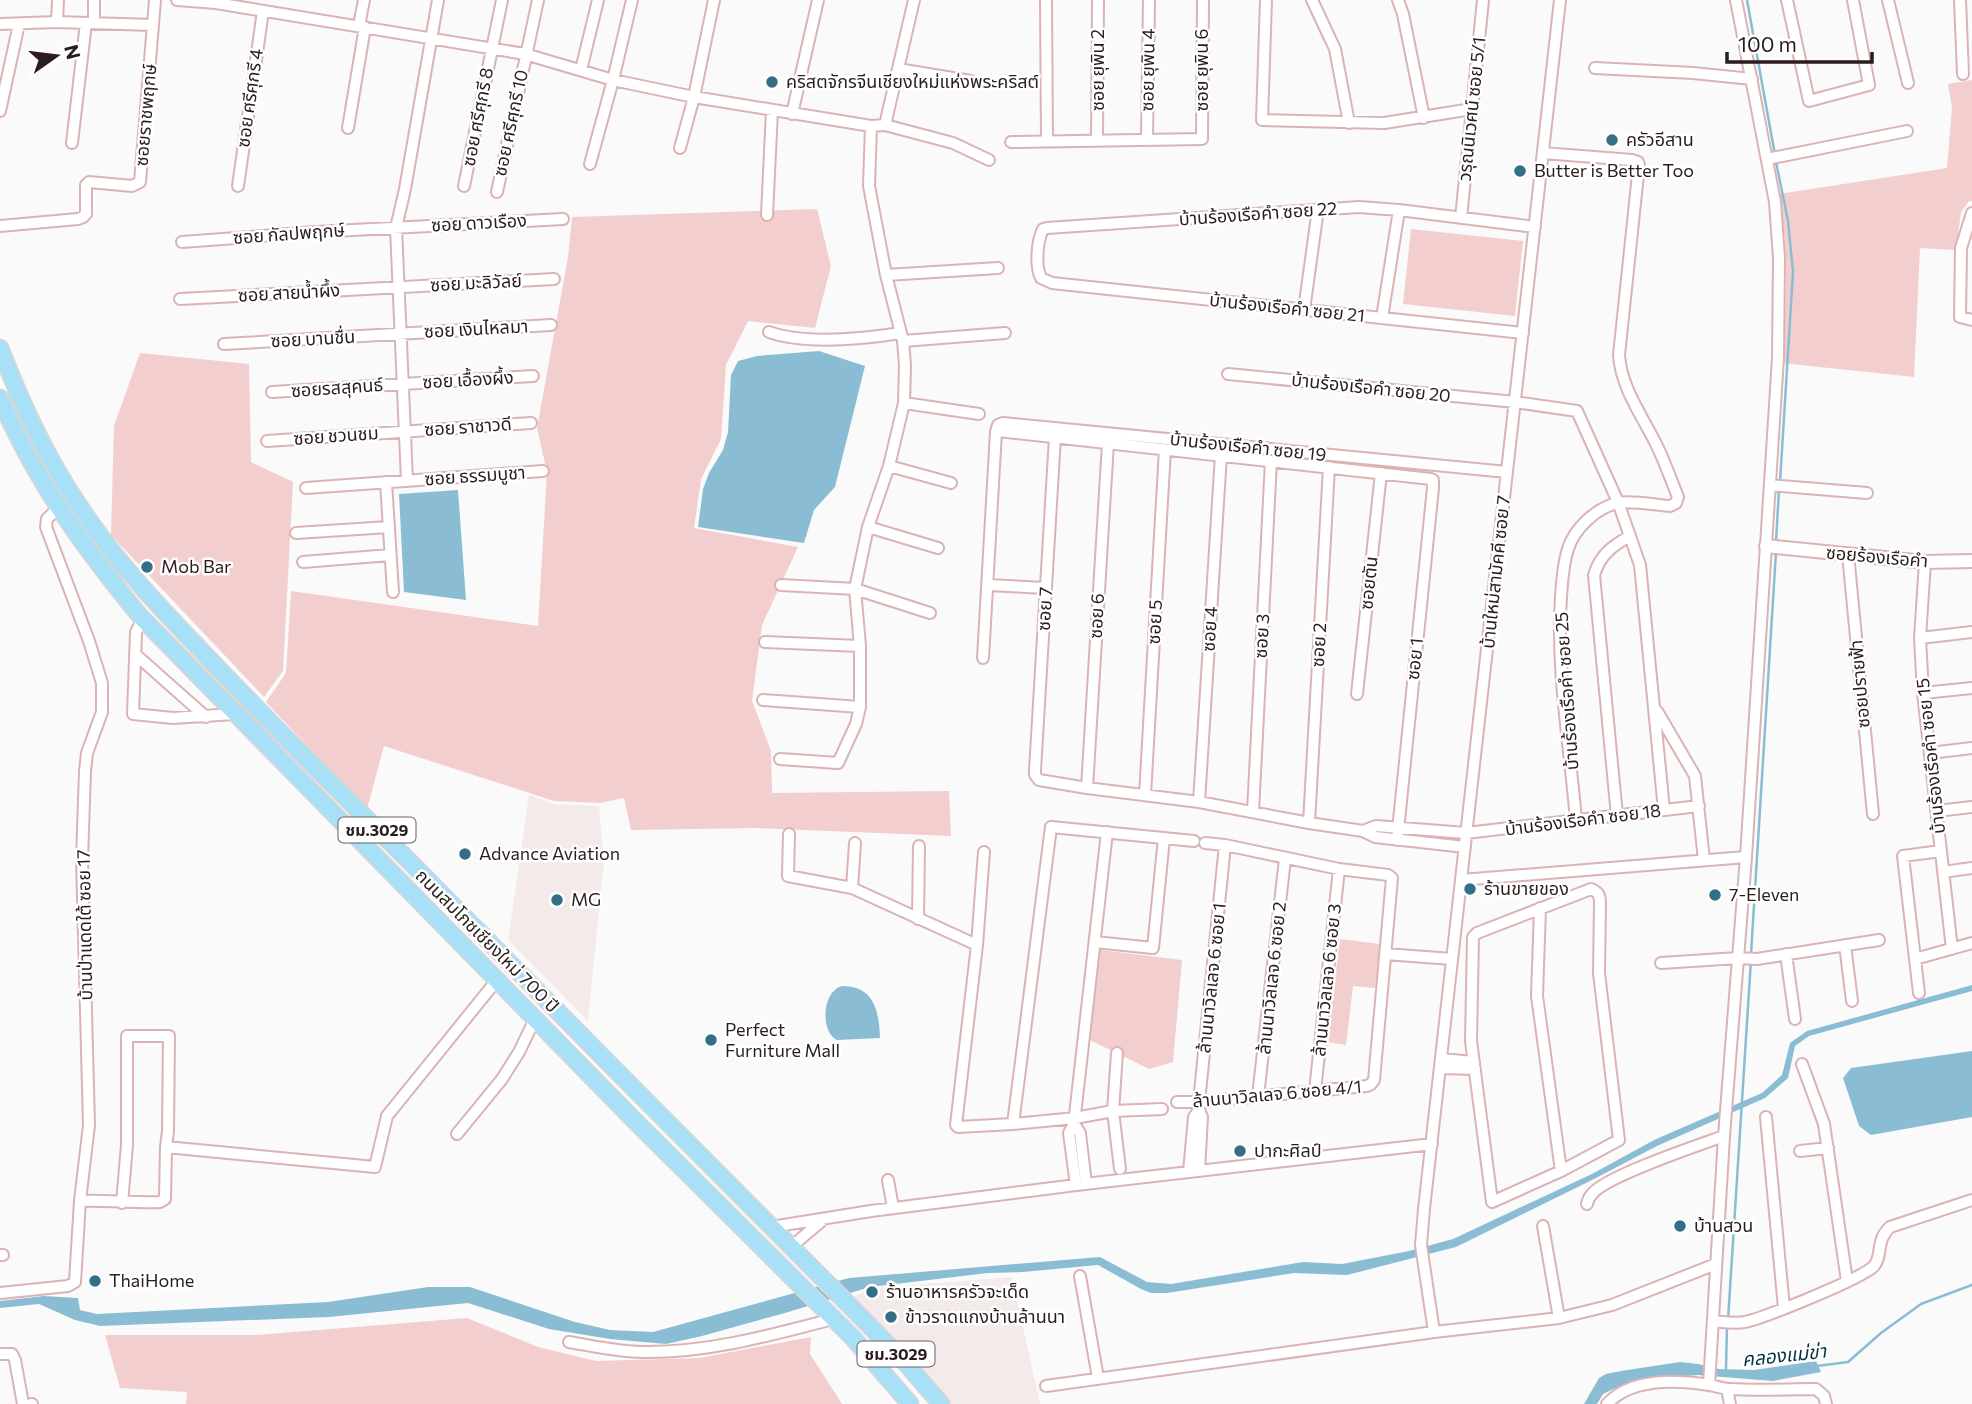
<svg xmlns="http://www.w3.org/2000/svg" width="1972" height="1404" font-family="Commissioner,'Noto Sans Thai',sans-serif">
	<rect width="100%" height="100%" fill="#fafafa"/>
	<path fill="#f4eaea" d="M529 795 554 804 599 806 604 861 588 1021 508 940Z
		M1012 1277 1040 1404H950L854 1296 874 1288Z"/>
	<path fill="#f2cecf" d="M1972 80V201H1969L1961 212 1956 250 1920 248 1914 377 1782 363 1786 285 1785 240 1779 194 1947 168 1952 108 1948 84Z
		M817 209 831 266 815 328 748 321 726 365 721 439 701 479 694 528 798 547 762 625 752 701 771 751 772 793 949 791 951 836 757 828 631 830 624 798 600 803 554 801 384 746 367 809 266 702 286 673 291 591 538 626 547 472 537 428 568 257 572 217Z
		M1411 229 1523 241 1515 316 1403 304Z
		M140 353 249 364 251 462 293 482 283 671 264 697 111 535 114 426Z
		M1340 939 1380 944 1375 988 1353 986 1346 1045 1327 1042Z
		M1100 950 1182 960 1173 1062 1149 1069 1090 1040Z
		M467 1318 538 1347 596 1361 699 1358 811 1337 810 1354 842 1404H186L187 1392 120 1388 105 1335H257Z"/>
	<path fill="#8abdd4" d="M819 351 865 366 835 487 814 510 804 543 698 527 703 489 709 473 723 450 728 432 731 375 738 361 757 356Z
		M458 490 466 600 404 592 399 494Z
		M1972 985V991L1809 1036 1795 1046 1788 1078 1765 1098 1657 1146 1594 1179 1456 1247 1347 1275 1294 1273 1167 1293H1151L1141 1289 1098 1265 1023 1272 988 1273 870 1287 785 1313 702 1336 666 1344 610 1339 549 1329 468 1303 329 1317 100 1326 75 1320 39 1304 0 1308V1301L44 1296 78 1298 80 1310 97 1314 328 1302 428 1287H470L575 1322 610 1330 653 1332 849 1278 1100 1257 1147 1282 1171 1284 1303 1262 1342 1264 1409 1251 1453 1239 1592 1174 1654 1140 1762 1093 1782 1075 1790 1043 1807 1031Z
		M842 986C875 986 879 1012 880 1038L837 1040C820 1032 822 991 842 986Z
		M1972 1051V1117L1871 1135 1859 1126 1843 1078 1851 1068Z
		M1816 1361 1821 1372 1773 1381 1698 1375 1665 1378 1620 1386 1603 1394 1597 1404H1584L1599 1378 1606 1374 1621 1371 1680 1362 1698 1364 1719 1369 1754 1370Z"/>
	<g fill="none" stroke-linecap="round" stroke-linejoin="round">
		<path stroke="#8abdd4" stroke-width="2.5" d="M1747 0 1775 155
			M1776 162 1788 221 1793 272 1780 482
			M1776 542 1779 489
			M1751 954 1776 552
			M1728 1320 1751 960
			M1817 1366 1848 1362 1881 1333 1921 1304 1972 1285
			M1726 1369 1727 1327"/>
		<defs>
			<path id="minor" d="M177 0 216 3 525 54 613 80 694 97 871 126 885 125 953 143 989 160
				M1046 0 1047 141
				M1266 0 1262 120 1384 123 1472 109
				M1312 0 1335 49 1349 123
				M1398 0 1403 14 1424 118
				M1787 0 1809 101 1869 85 1853 0
				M1888 0 1908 83
				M1960 0 1963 74
				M57 22 58 0
				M94 23V0
				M0 24 57 22 153 25
				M359 26 364 0
				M1595 68 1693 73 1752 79
				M898 69 971 81
				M581 70 598 0
				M0 111 19 24
				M792 114 818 0
				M885 125 914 0
				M348 128 365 27
				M1147 139 1149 0
				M1097 140 1098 0
				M1011 142 1202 139 1203 0
				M72 143 86 23
				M680 148 694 97 714 0
				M1543 153 1632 160 1638 162 1639 165 1619 355C1621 388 1643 417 1657 446 1665 462 1671 480 1678 497L1676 503 1670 506C1657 505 1628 500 1617 503 1596 508 1574 529 1568 549 1563 564 1562 581 1561 597 1556 671 1570 746 1576 821
				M1767 159 1907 131
				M590 164 613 80 632 0
				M238 186 263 11
				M464 186 502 0
				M497 192 538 0
				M1972 213 1961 248 1960 317 1972 320
				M767 215 772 110
				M1461 218 1483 0
				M0 226 78 219 83 217 86 214V185L89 182 132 186 140 182 155 0
				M182 242 315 232 563 219
				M886 275 998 268
				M180 299 554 279
				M1304 310 1318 209
				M1382 318 1399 210
				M769 332C806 345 862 339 901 333
				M1523 333 1052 283 1041 278C1035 266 1037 241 1043 229L1047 228 1359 207 1399 210 1535 227
				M903 341 1005 333
				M224 344 551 325
				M1228 374 1515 402 1577 411 1618 502 1640 565 1664 810
				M272 392 533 376
				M904 403 979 414
				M996 432 998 425 1003 423 1507 472
				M1055 437 1035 770V775L1039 780 1087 788 1199 802 1309 823 1363 831 1375 837 1465 847
				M267 441 531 423
				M889 466 951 483
				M407 481 396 228 405 189 438 0
				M386 482 393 592
				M1770 485 1867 493
				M306 488 543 471
				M868 527 938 548
				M296 533 389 527
				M1848 554 1873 814
				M303 562 390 555
				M1925 562 1920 638 1923 693 1952 949
				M781 585 855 589 930 613
				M988 585 1046 588
				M143 619 136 632 133 714 173 718 234 714
				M1920 638 1972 632
				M765 642 860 646
				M135 654 206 717
				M983 658 996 432 998 431 1431 479 1433 480V488L1397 840
				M1923 693 1972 688
				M1357 694 1381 473
				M763 700 860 707
				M1657 711 1695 776 1704 860
				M1930 753 1972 748
				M780 759 838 763 856 724 860 707V646L855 589 868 527 889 466 904 403 905 365 903 341 886 275 869 186 871 126
				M1087 788 1108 443
				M1145 795 1165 449
				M1199 802 1221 455
				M1937 811 1972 807
				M1253 812 1271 461
				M1617 816 1594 575C1600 555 1612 546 1630 536
				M1309 823 1329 467
				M1363 831 1376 826 1466 833 1699 806
				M789 834 788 876 852 888 977 945
				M984 852 977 945 956 1125 958 1127 1013 1124 1075 1118 1113 1111 1162 1109
				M1943 872 1972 868
				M1461 880 1746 857
				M852 888 855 843
				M1591 889C1599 892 1600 896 1600 904L1599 973 1619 1140 1561 1171 1492 1202 1471 1041 1473 937 1477 933Z
				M1540 908 1537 996 1561 1171
				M918 919 919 846
				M1095 942 1153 948 1164 838
				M1845 945 1852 1001
				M1385 954 1452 959
				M1786 954 1795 1019
				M1915 959 1972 943
				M1661 963 1738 958 1757 959 1879 940
				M1919 993 1903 856 1941 851
				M1117 1053 1113 1111 1120 1169
				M1441 1059 1474 1062
				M1802 1064 1824 1124 1847 1281
				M1440 1068 1475 1069
				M1315 1091 1339 869
				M1258 1096 1285 859
				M1177 1102H1199L1367 1086 1371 1084 1374 1080 1392 878 1388 875 1339 869 1225 845 1205 843
				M1766 1117 1784 1308
				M1013 1124 1051 827 1194 841
				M1074 1124 1080 1133 1086 1184
				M457 1134 502 1079 519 1052 535 1019
				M166 1147 375 1167 387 1116 497 980
				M1800 1151 1828 1148
				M1199 1170 1202 1117 1199 1110V1102L1225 845
				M1189 1172 1194 1117 1199 1110
				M888 1180 893 1208
				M1076 1185 1069 1133 1074 1124 1107 832
				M80 1201C107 1200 133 1203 160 1202L165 1199 166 1147 168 1131 169 1036H127V1145L122 1203
				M1587 1204C1588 1200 1589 1197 1592 1194 1606 1176 1699 1145 1724 1136
				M1543 1226 1559 1318
				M771 1227 871 1211 1076 1185 1432 1144
				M791 1247 824 1219
				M0 1255H3
				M1080 1276 1098 1378
				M0 1293 68 1286 75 1282 80 1201 89 1125 82 859 85 771 87 753 102 712V683L89 641 46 527 47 519 58 508
				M1713 1321C1724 1322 1734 1324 1745 1322 1764 1318 1863 1278 1874 1266 1883 1256 1875 1241 1890 1227L1972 1200
				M1434 1332 1421 1245 1424 1209 1560 0
				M569 1342C593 1346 619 1352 643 1352 707 1353 772 1335 833 1319
				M0 1354H12L15 1360 23 1404
				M1709 1385 1724 1136 1746 857 1778 358 1779 258 1775 202 1736 0
				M1046 1386 1434 1332 1559 1318 1612 1305 1716 1264
				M1727 1389 1730 1404
				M31 1404H32
				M1607 1404C1631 1378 1677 1380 1709 1385 1716 1386 1723 1389 1730 1389 1759 1391 1788 1389 1816 1389L1824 1396 1826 1404"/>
			<path id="tertiary" d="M1766 546 1925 562 1972 561"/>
			<path id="primary" d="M0 348C20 400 43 451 74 498 114 561 165 613 216 666 280 733 346 798 412 864 558 1012 703 1159 850 1306L902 1359 941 1404
				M0 398C34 479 84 548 140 616L634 1120 853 1338 910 1404"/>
		</defs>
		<use href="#minor" stroke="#dbb3b4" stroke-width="14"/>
		<use href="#tertiary" stroke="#dbb3b4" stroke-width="16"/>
		<use href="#primary" stroke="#d9d6d6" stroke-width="19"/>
		<use href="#minor" stroke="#fff" stroke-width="10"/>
		<use href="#tertiary" stroke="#fff" stroke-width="12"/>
		<use href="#primary" stroke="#a8e0f7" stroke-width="16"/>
	</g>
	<g fill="#336f86" stroke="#fff" stroke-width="2.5">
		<circle cx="772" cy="82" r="7"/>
		<circle cx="1612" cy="140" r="7"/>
		<circle cx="1520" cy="171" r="7"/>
		<circle cx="147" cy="567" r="7"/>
		<circle cx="465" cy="854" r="7"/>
		<circle cx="1470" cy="889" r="7"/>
		<circle cx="1715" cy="895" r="7"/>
		<circle cx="557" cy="900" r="7"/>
		<circle cx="711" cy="1040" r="7"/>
		<circle cx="1240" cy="1151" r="7"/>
		<circle cx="1680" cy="1226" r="7"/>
		<circle cx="95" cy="1281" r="7"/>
		<circle cx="872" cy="1292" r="7"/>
		<circle cx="891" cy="1317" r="7"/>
	</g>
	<g text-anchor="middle" stroke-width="5" stroke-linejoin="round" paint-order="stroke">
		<g fill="#fff" stroke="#6b6161" stroke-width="2">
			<rect x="338.5" y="817.5" width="77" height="25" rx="5"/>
			<rect x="857.5" y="1341.5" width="77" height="25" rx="5"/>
		</g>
		<g font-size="16" font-weight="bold" fill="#2b1d1d">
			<text x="377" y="836">ชม.3029</text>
			<text x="896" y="1360">ชม.3029</text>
		</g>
		<g font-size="18" fill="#2b1d1d" stroke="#fff">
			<text transform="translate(1098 70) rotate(-90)" y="6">ซอย ยุพิน 2</text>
			<text transform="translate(1148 70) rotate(-89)" y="6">ซอย ยุพิน 4</text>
			<text transform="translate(1202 70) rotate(-90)" y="6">ซอย ยุพิน 6</text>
			<text transform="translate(250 98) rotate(-82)" y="6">ซอย ศรีศุกรี 4</text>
			<text transform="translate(1472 109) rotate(-84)" y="6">วรุณนิเวศน์ ซอย 5/1</text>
			<text transform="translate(146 115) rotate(-85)" y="6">ซอยราชพฤกษ์</text>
			<text transform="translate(478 117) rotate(-79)" y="6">ซอย ศรีศุกรี 8</text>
			<text transform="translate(511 123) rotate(-78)" y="6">ซอย ศรีศุกรี 10</text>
			<text transform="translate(1258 214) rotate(-4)" y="6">บ้านร้องเรือคำ ซอย 22</text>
			<text transform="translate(479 223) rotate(-3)" y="6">ซอย ดาวเรือง</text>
			<text transform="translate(289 234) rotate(-4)" y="6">ซอย กัลปพฤกษ์</text>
			<text transform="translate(476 283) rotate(-3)" y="6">ซอย มะลิวัลย์</text>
			<text transform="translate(289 293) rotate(-3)" y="6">ซอย สายน้ำผึ้ง</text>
			<text transform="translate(1287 308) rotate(6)" y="6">บ้านร้องเรือคำ ซอย 21</text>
			<text transform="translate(476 329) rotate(-3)" y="6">ซอย เงินไหลมา</text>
			<text transform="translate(313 339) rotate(-3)" y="6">ซอย บานชื่น</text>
			<text transform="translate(468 380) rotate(-3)" y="6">ซอย เอื้องผึ้ง</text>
			<text transform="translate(337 388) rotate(-4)" y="6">ซอยรสสุคนธ์</text>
			<text transform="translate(1371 388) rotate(6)" y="6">บ้านร้องเรือคำ ซอย 20</text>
			<text transform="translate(468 427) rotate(-4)" y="6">ซอย ราชาวดี</text>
			<text transform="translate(336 436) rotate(-4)" y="6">ซอย ชวนชม</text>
			<text transform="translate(1248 447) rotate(6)" y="6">บ้านร้องเรือคำ ซอย 19</text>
			<text transform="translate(475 476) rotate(-4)" y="6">ซอย ธรรมบูชา</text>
			<text transform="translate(1877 557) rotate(5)" y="6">ซอยร้องเรือคำ</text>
			<text transform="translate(1496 572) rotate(-84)" y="6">บ้านใหม่สามัคคี ซอย 7</text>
			<text transform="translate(1369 583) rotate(-84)" y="6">ซอยตัน</text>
			<text transform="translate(1045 609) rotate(-87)" y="6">ซอย 7</text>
			<text transform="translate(1097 616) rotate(-87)" y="6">ซอย 6</text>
			<text transform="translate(1155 622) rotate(-87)" y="6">ซอย 5</text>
			<text transform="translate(1210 629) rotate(-86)" y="6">ซอย 4</text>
			<text transform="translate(1262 636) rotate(-87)" y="6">ซอย 3</text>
			<text transform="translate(1319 645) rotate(-87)" y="6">ซอย 2</text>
			<text transform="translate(1415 659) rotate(-84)" y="6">ซอย 1</text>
			<text transform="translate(1860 684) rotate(-95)" y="6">ซอยปรายฟ้า</text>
			<text transform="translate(1567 691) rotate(-94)" y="6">บ้านร้องเรือคำ ซอย 25</text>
			<text transform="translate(1931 756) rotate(-96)" y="6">บ้านร้องเรือคำ ซอย 15</text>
			<text transform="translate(1583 820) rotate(-7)" y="6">บ้านร้องเรือคำ ซอย 18</text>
			<text transform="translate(85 925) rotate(-91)" y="6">บ้านป่าแดดใต้ ซอย 17</text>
			<text transform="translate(487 941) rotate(45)" y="6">ถนนสมโภชเชียงใหม่ 700 ปี</text>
			<text transform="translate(1212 978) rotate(-84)" y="6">ล้านนาวิลเลจ 6 ซอย 1</text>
			<text transform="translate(1272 978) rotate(-84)" y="6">ล้านนาวิลเลจ 6 ซอย 2</text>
			<text transform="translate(1327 980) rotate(-84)" y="6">ล้านนาวิลเลจ 6 ซอย 3</text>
			<text transform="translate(1277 1094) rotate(-5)" y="6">ล้านนาวิลเลจ 6 ซอย 4/1</text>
		</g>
		<g font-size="18" fill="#2b1d1d" stroke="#fff" text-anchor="start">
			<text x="786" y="88">คริสตจักรจีนเชียงใหม่แห่งพระคริสต์</text>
			<text x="1626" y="146">ครัวอีสาน</text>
			<text x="1534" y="177">Butter is Better Too</text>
			<text x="161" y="573">Mob Bar</text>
			<text x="479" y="860">Advance Aviation</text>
			<text x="1484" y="895">ร้านขายของ</text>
			<text x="1729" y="901">7-Eleven</text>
			<text x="571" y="906">MG</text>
			<text x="725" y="1036">Perfect<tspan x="725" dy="21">Furniture Mall</tspan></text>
			<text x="1254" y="1157">ปากะศิลป์</text>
			<text x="1694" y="1232">บ้านสวน</text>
			<text x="109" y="1287">ThaiHome</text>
			<text x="886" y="1298">ร้านอาหารครัวจะเด็ด</text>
			<text x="905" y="1323">ข้าวราดแกงบ้านล้านนา</text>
		</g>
		<g font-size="19" font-style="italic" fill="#053444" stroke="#fff">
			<text transform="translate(1784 1355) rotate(-6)" y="7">คลองแม่ข่า</text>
		</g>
	</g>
	<g transform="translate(56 56) rotate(76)" stroke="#ffffff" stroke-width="5" paint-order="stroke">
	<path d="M0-5L12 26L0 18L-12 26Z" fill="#2b1d1d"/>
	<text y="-10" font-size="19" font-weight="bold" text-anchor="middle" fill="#2b1d1d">N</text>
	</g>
	<path d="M1727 52v10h145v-10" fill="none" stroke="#2b1d1d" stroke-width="3.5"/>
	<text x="1738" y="52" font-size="21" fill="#2b1d1d" stroke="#ffffff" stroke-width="5" paint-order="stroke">100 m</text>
</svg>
